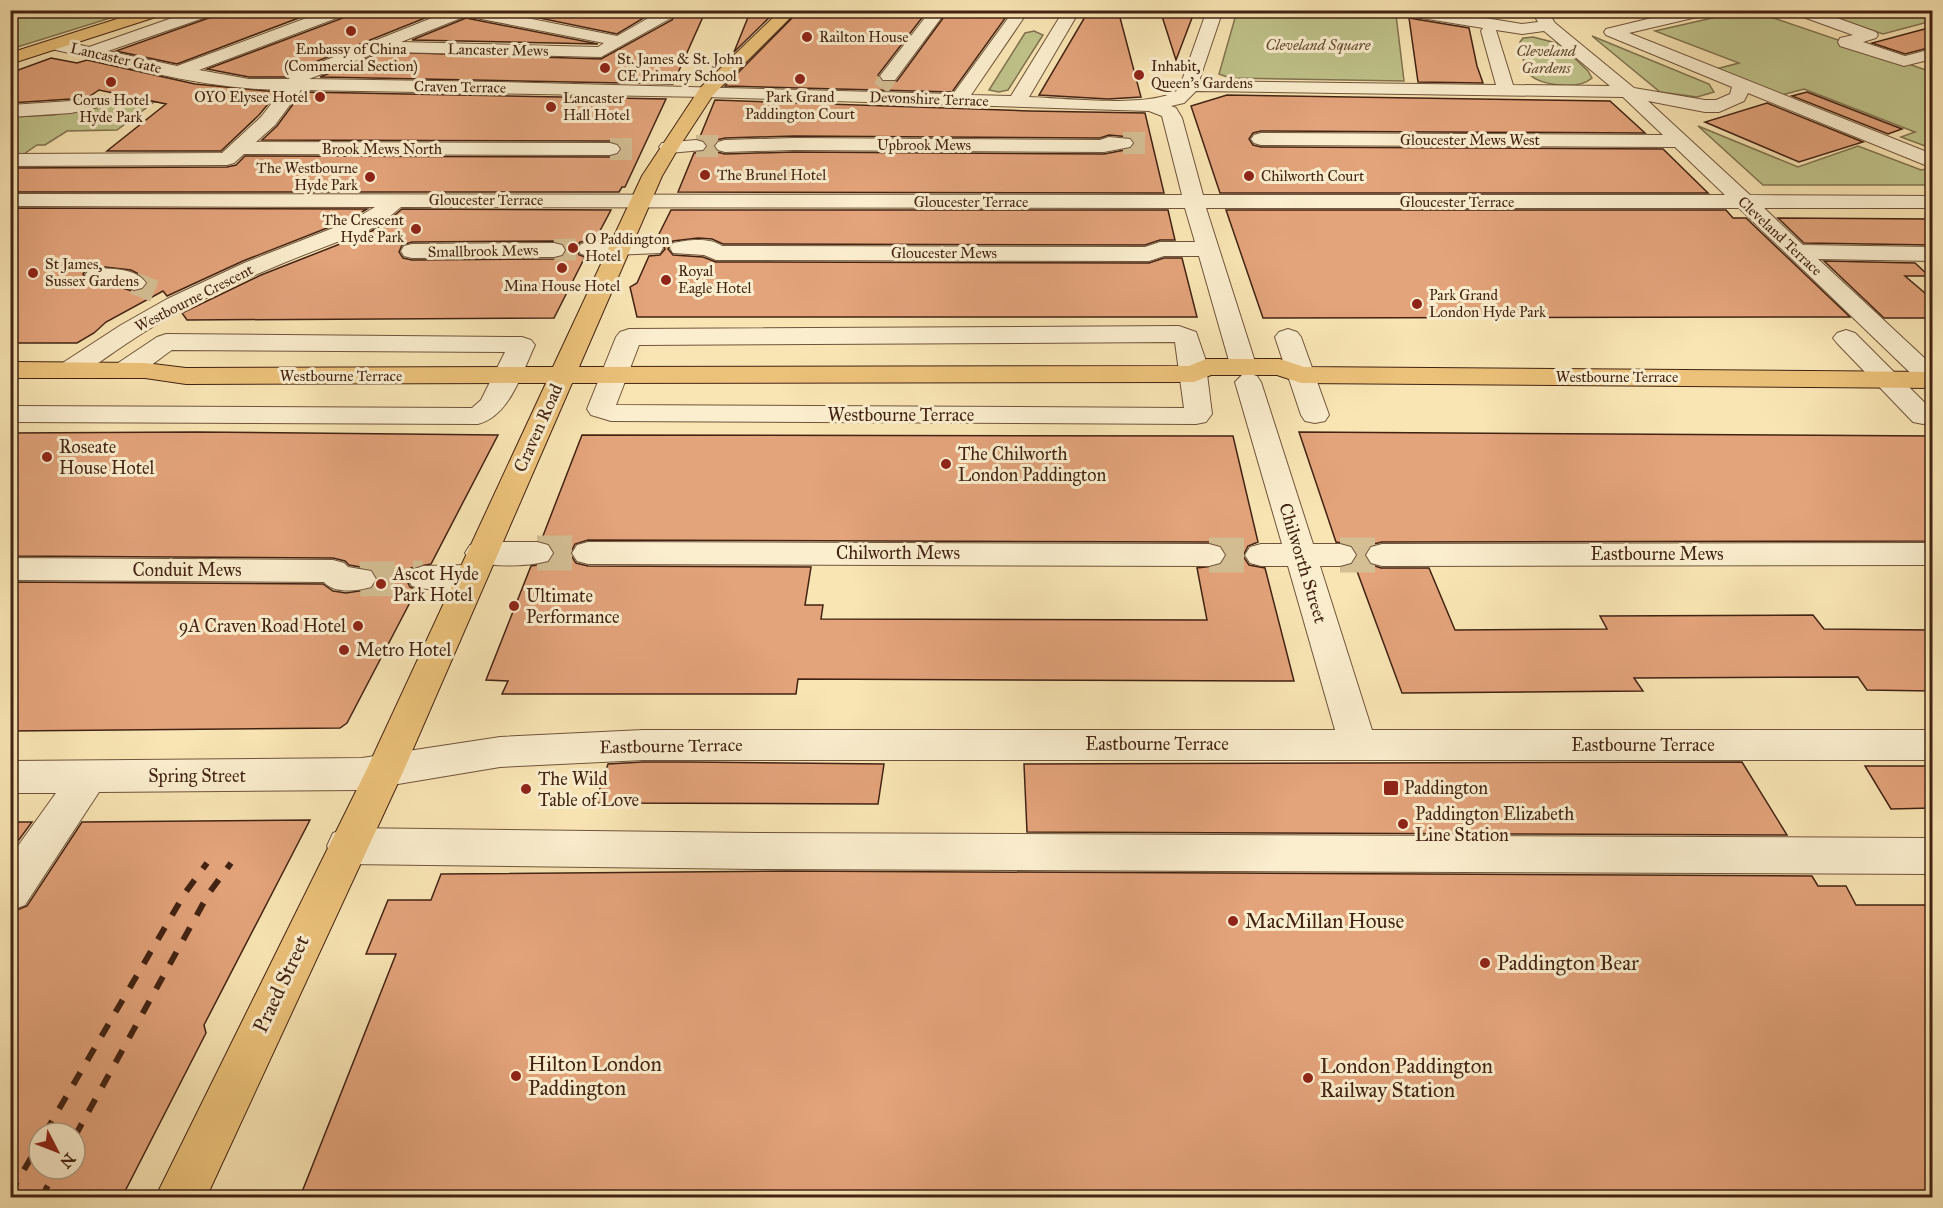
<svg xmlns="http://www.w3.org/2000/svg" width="1943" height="1208" font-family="'IM FELL Great Primer',serif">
	<rect width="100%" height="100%" fill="#f9e5b4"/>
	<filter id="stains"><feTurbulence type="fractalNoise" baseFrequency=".00333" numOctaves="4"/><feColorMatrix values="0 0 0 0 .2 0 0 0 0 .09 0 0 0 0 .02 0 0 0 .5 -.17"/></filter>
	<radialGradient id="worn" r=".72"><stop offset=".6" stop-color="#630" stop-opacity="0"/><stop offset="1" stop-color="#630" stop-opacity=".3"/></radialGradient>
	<path fill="#c0c38b" stroke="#81734f" stroke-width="1.5" d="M11 10H133V11L11 49Z
		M1371 10 1396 15 1404 81 1230 78 1219 74 1237 11Z
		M1743 11H1753L1932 72V144L1925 146 1901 137 1915 132 1804 89 1782 95 1716 69 1739 63 1655 31Z
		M1813 11H1932V21L1883 34Z
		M1034 31 1043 35 1008 90 999 92 989 90 1025 33Z
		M1592 36 1709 84 1714 92 1697 97 1660 92Z
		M1533 37 1560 44 1588 71 1592 78C1579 90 1541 86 1529 74 1523 66 1522 52 1520 42L1523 38Z
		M196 92 183 102H154L117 130 67 131 45 145H37L21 156H11V117L53 115 130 100Z
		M1698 126 1798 167 1858 146 1921 170 1932 168V185H1763Z"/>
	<path fill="#e3a37b" stroke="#422313" stroke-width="1.5" fill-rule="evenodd" d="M231 10H320L177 64 116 51Z
		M353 10H445L290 72 287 77H249L207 69 351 15Z
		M501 10H657L617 34Z
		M671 10H706L673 84 320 77 383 52 601 59 672 20 675 15Z
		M751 10H777L734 52Z
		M800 10H928L878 75 883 82 897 81 949 10H1011L952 92 725 86Z
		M1089 10H1118L1141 97 1108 99 1039 95Z
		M1160 10H1195L1176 60Z
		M466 18 598 44 412 40Z
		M1409 18 1469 28 1477 66 1483 83 1418 82Z
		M1932 27V47L1905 54 1872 43Z
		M51 58 77 63 87 60 195 84 278 92 259 115 221 151H107L166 104 99 90 90 96 71 99 10 103V73Z
		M302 92 666 99 625 187H622L619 192H10V168L227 167 236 165 245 156 610 157 618 155 622 149 618 143 610 141 262 140 277 126Z
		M1807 92 1902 129 1888 134 1792 96Z
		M1227 95 1610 101 1645 133 1261 131 1253 133 1249 139 1253 145 1261 147 1663 149 1708 193H1220L1191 106Z
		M715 100 1029 111 1145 113 1164 193 678 192 694 153 703 152 708 147 705 141 699 139ZM1109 135 1130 137 1135 144 1130 149 1104 154 794 152 725 154 717 152 713 146 717 140 725 138 794 136 1100 138Z
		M1767 103 1863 142 1799 162 1705 122Z
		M10 208 367 209 350 219 243 261 167 296 163 291 106 322 94 333 77 343H10ZM96 266 131 270 143 276 148 284 143 290 135 292 113 285 89 282 83 274 88 268Z
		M402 209 611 210 595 240 580 242 576 248 579 255 585 257 554 318 187 320 182 313 261 275 368 233 383 225ZM554 241 563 243 567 249 563 257 554 259 412 260 403 258 399 252 402 245 412 242Z
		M671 210H1168L1175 240H1160L1145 245 723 244 712 239 698 238 673 241 668 249 673 255 703 257 716 262 1149 263 1164 258H1182L1197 317H637L630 287 637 283 649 256 660 255 665 249 662 242 656 240Z
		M1226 210H1726L1733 218H1746L1850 317 1263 318Z
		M1778 218 1932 219V245L1804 243Z
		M1824 261 1915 263 1929 276H1905L1932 299V318H1884Z
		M196 432 498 435 431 564 411 568 405 577 410 587 417 589 347 723 340 728 10 731V582L323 584 333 591 346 593 372 589 378 580 371 569 349 565 345 561 333 558 10 556V433Z
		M1299 432 1932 436V541L1382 542 1370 545 1364 554 1369 564 1381 568H1429L1455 630 1607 629 1600 616 1813 615 1824 629 1932 630V691L1867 690 1858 677 1634 678 1643 691 1402 693 1354 563 1358 554 1352 545 1336 542Z
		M582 435 1233 436 1258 542 1248 546 1243 556 1249 565 1265 568 1294 681 798 679 796 694H502L508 681 486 680 531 566 548 563 555 554 550 544 541 541ZM588 540 1209 542 1222 546 1227 556 1221 565 1197 568 1207 620 821 619 823 605H805L811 567 588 566 576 563 570 554 575 544Z
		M643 762H689L884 764 878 804 595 803 608 764Z
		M1742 762 1787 835 1027 832 1024 764Z
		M1865 766H1932V808L1891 809Z
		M310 820 204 1025 206 1033 122 1197H10V913L27 906 82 822ZM39 1133H75V1169H39Z
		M10 822H32L10 852Z
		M785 871 1812 876 1818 886H1846L1856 905H1932V1197H300L396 954H366L388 900H431L441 874Z"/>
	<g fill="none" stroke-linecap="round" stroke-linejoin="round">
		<path stroke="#d4be94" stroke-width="17" stroke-dasharray="17 9" stroke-linecap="butt" d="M881 88 889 76"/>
		<path stroke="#d4be94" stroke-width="22" stroke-dasharray="22 11" stroke-linecap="butt" d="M1123 143H1153
			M696 146H725
			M610 149H643
			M554 250 589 249
			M134 283 159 293"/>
		<path stroke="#d4be94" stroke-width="35" stroke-dasharray="35 18" stroke-linecap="butt" d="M537 553H588
			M1209 555H1261
			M1340 555H1382
			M360 579 423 578"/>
		<defs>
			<path id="minor" d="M195 10H219L218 13 108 51 177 66 328 10H351L350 13 199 70 249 79H289L291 74 452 10H487L617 36 659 12 666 10 673 15 671 18 601 57 389 52 383 50 309 79 501 82 953 94 1014 10H1029L971 95 1011 96 1064 10H1080L1029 97C1063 98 1156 109 1179 89L1207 10H1223L1199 81 1496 85 1481 31 1483 28 1403 15 1396 10H1436L1522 24 1538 22 1534 15 1537 10H1553L1550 15 1555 23 1634 88 1705 100H1716L1730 94 1732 87 1606 35 1604 32 1606 29 1685 10H1715L1714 13 1629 33 1932 154V167L1925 165 1748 93 1744 101 1719 112H1705L1648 101 1750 195 1932 196V208H1764L1803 245 1932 247V261L1818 259 1932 365V387L1923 385 1739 208H1206L1257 368 1250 374 1257 376 1261 382 1313 544H1340L1351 547 1356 555 1351 563 1340 566H1320L1372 730H1932V760H643L500 767 362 790 99 792 25 905 10 911V857L56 793H10V761L362 758 500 737 643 730H1335L1288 566H1261L1250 563 1245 555 1250 547 1261 544H1282L1235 382 1242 375 1235 374 1231 368 1199 256H1164L1149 261 716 260 704 255 673 253 670 248 673 243C686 240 710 237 722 246L1145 247 1160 242H1195L1185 208 401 207 382 223 367 231C295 257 223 286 156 325 130 340 105 359 79 376L70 378 61 376 57 370 61 364 121 325 167 299 244 263 351 221 375 207 10 206V194L1182 195 1162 116 1149 111 706 97 301 90 275 125 256 142 610 143 617 145 620 149 617 153 610 155 244 154 234 163 227 165 10 166V154L222 153 261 117 282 90C205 89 127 67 52 49L50 45 58 40 89 47ZM466 16 604 43 598 47 401 42ZM1496 30 1522 34 1544 31 1610 86 1513 85ZM1196 91 1623 97 1663 135 1261 133 1254 135 1251 139 1254 143 1261 145 1675 147 1725 195H1203L1182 118 1176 108 1171 106 1184 103Z
				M931 10H947L895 80H883L880 76 883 72Z
				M1791 10H1815L1876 32 1878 35 1876 38 1863 42 1905 56 1932 49V59L1904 66 1840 46 1838 42 1840 38 1853 35 1792 13Z
				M103 96 109 97 112 101 109 105 71 113 10 117V105L71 101Z
				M1109 137 1130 139 1133 143 1130 147 1104 152 794 150 725 152 718 150 715 146 718 142 725 140 794 138 1100 140Z
				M696 140 703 142 706 146 703 150 669 153 662 151 659 147 662 143Z
				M652 241 660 243 663 248 660 253 589 256 581 254 578 249 581 244 589 242Z
				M554 243 562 245 565 250 562 255 554 257 412 258 404 256 401 251 404 246 412 244Z
				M97 268C113 269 136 268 146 283L142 288 134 290 114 283 89 280 85 275 89 270Z
				M1179 326 1196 332 1205 358 1212 414 1206 422 1196 424 611 421 591 415 587 409 616 337 620 332 629 329ZM1175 342 1184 408 616 405 639 345Z
				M1288 329 1297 332 1301 337 1329 415 1325 421 1315 423 1305 421 1301 415 1275 337 1279 332Z
				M1846 330 1855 333 1932 410V422L1923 424 1913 422 1837 343 1833 338 1837 333Z
				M166 334 522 337 531 340 535 345C522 372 510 416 478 424L10 422V406L472 408 481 400 505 352 172 350C155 361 136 382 115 377L111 371 115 365 157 337Z
				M481 542H537L548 545 553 553 548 561C526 567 492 567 470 561L465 553 470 545Z
				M588 542 1209 544 1220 547 1225 555 1220 563 1209 566 588 564 577 561 572 553 577 545Z
				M1932 543V565L1382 566 1371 563 1366 555 1371 547 1382 544Z
				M10 558 333 560 344 563 348 567 371 571 376 579 371 587C358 591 334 594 324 582L10 580Z
				M471 565 482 568 487 576 482 584C461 590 433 592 412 586L407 578 412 570 423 566Z
				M347 828 757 833 1932 838V874L757 869 347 864 333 859 327 846 333 833Z"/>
			<path id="major" d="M145 10H169L168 13 10 64V53Z
				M781 10H798L713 95 679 147 662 176 579 367 1189 366 1206 359H1280L1304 367 1932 372V388L1301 383 1277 375H1211L1194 382 572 383 403 772 206 1198H155L366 771 546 383 186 384 145 378H10V362L145 363 186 368 553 367 642 176 700 88Z"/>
		</defs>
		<use href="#minor" stroke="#70543b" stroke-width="2"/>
		<use href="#major" stroke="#422313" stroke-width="2"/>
		<use href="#minor" fill="#fbeece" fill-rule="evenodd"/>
		<use href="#major" fill="#ecc27a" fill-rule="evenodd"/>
		<path stroke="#422313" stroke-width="6" stroke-dasharray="14 14" stroke-linecap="butt" d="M45 1133 185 893 207 863
			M75 1136 209 893 231 863
			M10 1194 39 1144
			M41 1198 57 1169"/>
	</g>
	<g fill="#8f2418" stroke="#fbeece" stroke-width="2">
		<circle cx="351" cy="31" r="6"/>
		<circle cx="807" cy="37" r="6"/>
		<circle cx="605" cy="68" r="6"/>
		<circle cx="1139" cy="75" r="6"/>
		<circle cx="800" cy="79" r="6"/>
		<circle cx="111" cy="82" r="6"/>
		<circle cx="320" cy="97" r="6"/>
		<circle cx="551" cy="107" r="6"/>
		<circle cx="705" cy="175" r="6"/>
		<circle cx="1249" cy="176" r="6"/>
		<circle cx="370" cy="177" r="6"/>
		<circle cx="416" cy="229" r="6"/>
		<circle cx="573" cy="248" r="6"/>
		<circle cx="562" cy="268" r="6"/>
		<circle cx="33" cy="273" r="6"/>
		<circle cx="666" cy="280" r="6"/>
		<circle cx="1417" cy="304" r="6"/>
		<circle cx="47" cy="457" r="6"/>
		<circle cx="946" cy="464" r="6"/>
		<circle cx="381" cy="584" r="6"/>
		<circle cx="514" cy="606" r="6"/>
		<circle cx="358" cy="626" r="6"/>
		<circle cx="344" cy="650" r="6"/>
		<rect x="1383" y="780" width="16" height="16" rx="3"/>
		<circle cx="526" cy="789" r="6"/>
		<circle cx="1403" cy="824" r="6"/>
		<circle cx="1233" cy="921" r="6"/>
		<circle cx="1485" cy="963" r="6"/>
		<circle cx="516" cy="1076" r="6"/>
		<circle cx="1308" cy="1078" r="6"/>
	</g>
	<g text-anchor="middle" stroke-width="6" stroke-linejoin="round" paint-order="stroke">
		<g font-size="15" fill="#422313" stroke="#fbeece" text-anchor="start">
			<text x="819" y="42">Railton House</text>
			<text x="351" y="54" text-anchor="middle">Embassy of China<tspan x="351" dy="17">(Commercial Section)</tspan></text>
			<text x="617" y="64">St. James &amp; St. John<tspan x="617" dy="17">CE Primary School</tspan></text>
			<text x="1151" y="71">Inhabit,<tspan x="1151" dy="17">Queen's Gardens</tspan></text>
			<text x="308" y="102" text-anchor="end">OYO Elysee Hotel</text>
			<text x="800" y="102" text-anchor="middle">Park Grand<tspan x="800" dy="17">Paddington Court</tspan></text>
			<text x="563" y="103">Lancaster<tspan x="563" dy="17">Hall Hotel</tspan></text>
			<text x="111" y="105" text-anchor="middle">Corus Hotel<tspan x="111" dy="17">Hyde Park</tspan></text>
			<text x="358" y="173" text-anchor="end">The Westbourne<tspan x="358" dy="17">Hyde Park</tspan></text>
			<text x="717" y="180">The Brunel Hotel</text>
			<text x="1261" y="181">Chilworth Court</text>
			<text x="404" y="225" text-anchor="end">The Crescent<tspan x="404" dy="17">Hyde Park</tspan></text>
			<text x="585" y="244">O Paddington<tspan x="585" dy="17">Hotel</tspan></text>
			<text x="45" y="269">St James,<tspan x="45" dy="17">Sussex Gardens</tspan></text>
			<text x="678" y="276">Royal<tspan x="678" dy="17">Eagle Hotel</tspan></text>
			<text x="562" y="291" text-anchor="middle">Mina House Hotel</text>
			<text x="1429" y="300">Park Grand<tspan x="1429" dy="17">London Hyde Park</tspan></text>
		</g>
		<g font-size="15" font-style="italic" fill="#624b31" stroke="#fbeece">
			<text x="1318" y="50">Cleveland Square</text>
			<text x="1546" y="56">Cleveland<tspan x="1546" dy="17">Gardens</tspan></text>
		</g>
		<g font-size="15" fill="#422313" stroke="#fbeece">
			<text transform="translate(498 50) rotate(1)" y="5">Lancaster Mews</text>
			<text transform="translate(116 58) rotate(13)" y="5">Lancaster Gate</text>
			<text transform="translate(460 87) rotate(1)" y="5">Craven Terrace</text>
			<text transform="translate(929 99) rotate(2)" y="5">Devonshire Terrace</text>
			<text x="1470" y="145">Gloucester Mews West</text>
			<text x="924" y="150">Upbrook Mews</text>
			<text x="382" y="154">Brook Mews North</text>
			<text x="486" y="205">Gloucester Terrace</text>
			<text x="971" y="207">Gloucester Terrace</text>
			<text x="1457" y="207">Gloucester Terrace</text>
			<text transform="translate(1780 236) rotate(43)" y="5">Cleveland Terrace</text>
			<text transform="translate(483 251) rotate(-1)" y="5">Smallbrook Mews</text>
			<text x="944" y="258">Gloucester Mews</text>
			<text transform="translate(194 298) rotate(-27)" y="5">Westbourne Crescent</text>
			<text x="341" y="381">Westbourne Terrace</text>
			<text x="1617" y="382">Westbourne Terrace</text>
		</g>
		<g font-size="18" fill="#422313" stroke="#fbeece">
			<text x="901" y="421">Westbourne Terrace</text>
			<text transform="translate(538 428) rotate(-66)" y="6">Craven Road</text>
			<text x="898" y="559">Chilworth Mews</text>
			<text x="1657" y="560">Eastbourne Mews</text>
			<text transform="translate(1303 563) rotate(73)" y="6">Chilworth Street</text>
			<text x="187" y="576">Conduit Mews</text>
			<text x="1157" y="750">Eastbourne Terrace</text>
			<text x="1643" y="751">Eastbourne Terrace</text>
			<text transform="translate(671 746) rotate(-1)" y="6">Eastbourne Terrace</text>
			<text x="197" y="782">Spring Street</text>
		</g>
		<g font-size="18" fill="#422313" stroke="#fbeece" text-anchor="start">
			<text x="59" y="453">Roseate<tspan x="59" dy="21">House Hotel</tspan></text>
			<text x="958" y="460">The Chilworth<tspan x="958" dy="21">London Paddington</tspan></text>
			<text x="393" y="580">Ascot Hyde<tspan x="393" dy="21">Park Hotel</tspan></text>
			<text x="526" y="602">Ultimate<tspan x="526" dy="21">Performance</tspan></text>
			<text x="346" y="632" text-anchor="end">9A Craven Road Hotel</text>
			<text x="356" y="656">Metro Hotel</text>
			<text x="538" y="785">The Wild<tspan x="538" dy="21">Table of Love</tspan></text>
			<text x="1404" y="794">Paddington</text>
			<text x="1415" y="820">Paddington Elizabeth<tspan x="1415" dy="21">Line Station</tspan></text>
		</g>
		<g font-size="21" fill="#422313" stroke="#fbeece" text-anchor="start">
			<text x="1245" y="928">MacMillan House</text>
			<text x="1497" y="970">Paddington Bear</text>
			<text x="528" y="1071">Hilton London<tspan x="528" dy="24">Paddington</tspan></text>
			<text x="1320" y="1073">London Paddington<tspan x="1320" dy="24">Railway Station</tspan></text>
		</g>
		<g font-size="21" fill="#422313" stroke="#fbeece">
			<text transform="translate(281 984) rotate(-65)" y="7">Praed Street</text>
		</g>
	</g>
	<rect width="1943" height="1208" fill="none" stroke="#f9e5b4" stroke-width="36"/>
	<rect x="12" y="12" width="1919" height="1184" fill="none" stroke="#422313" stroke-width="3"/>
	<rect x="18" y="18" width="1907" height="1172" fill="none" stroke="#422313" stroke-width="1.5"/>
	<g transform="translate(57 1151) rotate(132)"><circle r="28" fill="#fbeece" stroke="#b19d83" stroke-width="1.5"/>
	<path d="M0-4.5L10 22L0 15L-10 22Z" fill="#8f2418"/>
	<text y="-9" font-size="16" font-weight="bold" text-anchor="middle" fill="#422313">N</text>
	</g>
	<rect width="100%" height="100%" filter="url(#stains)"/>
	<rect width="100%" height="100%" fill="url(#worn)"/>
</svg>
